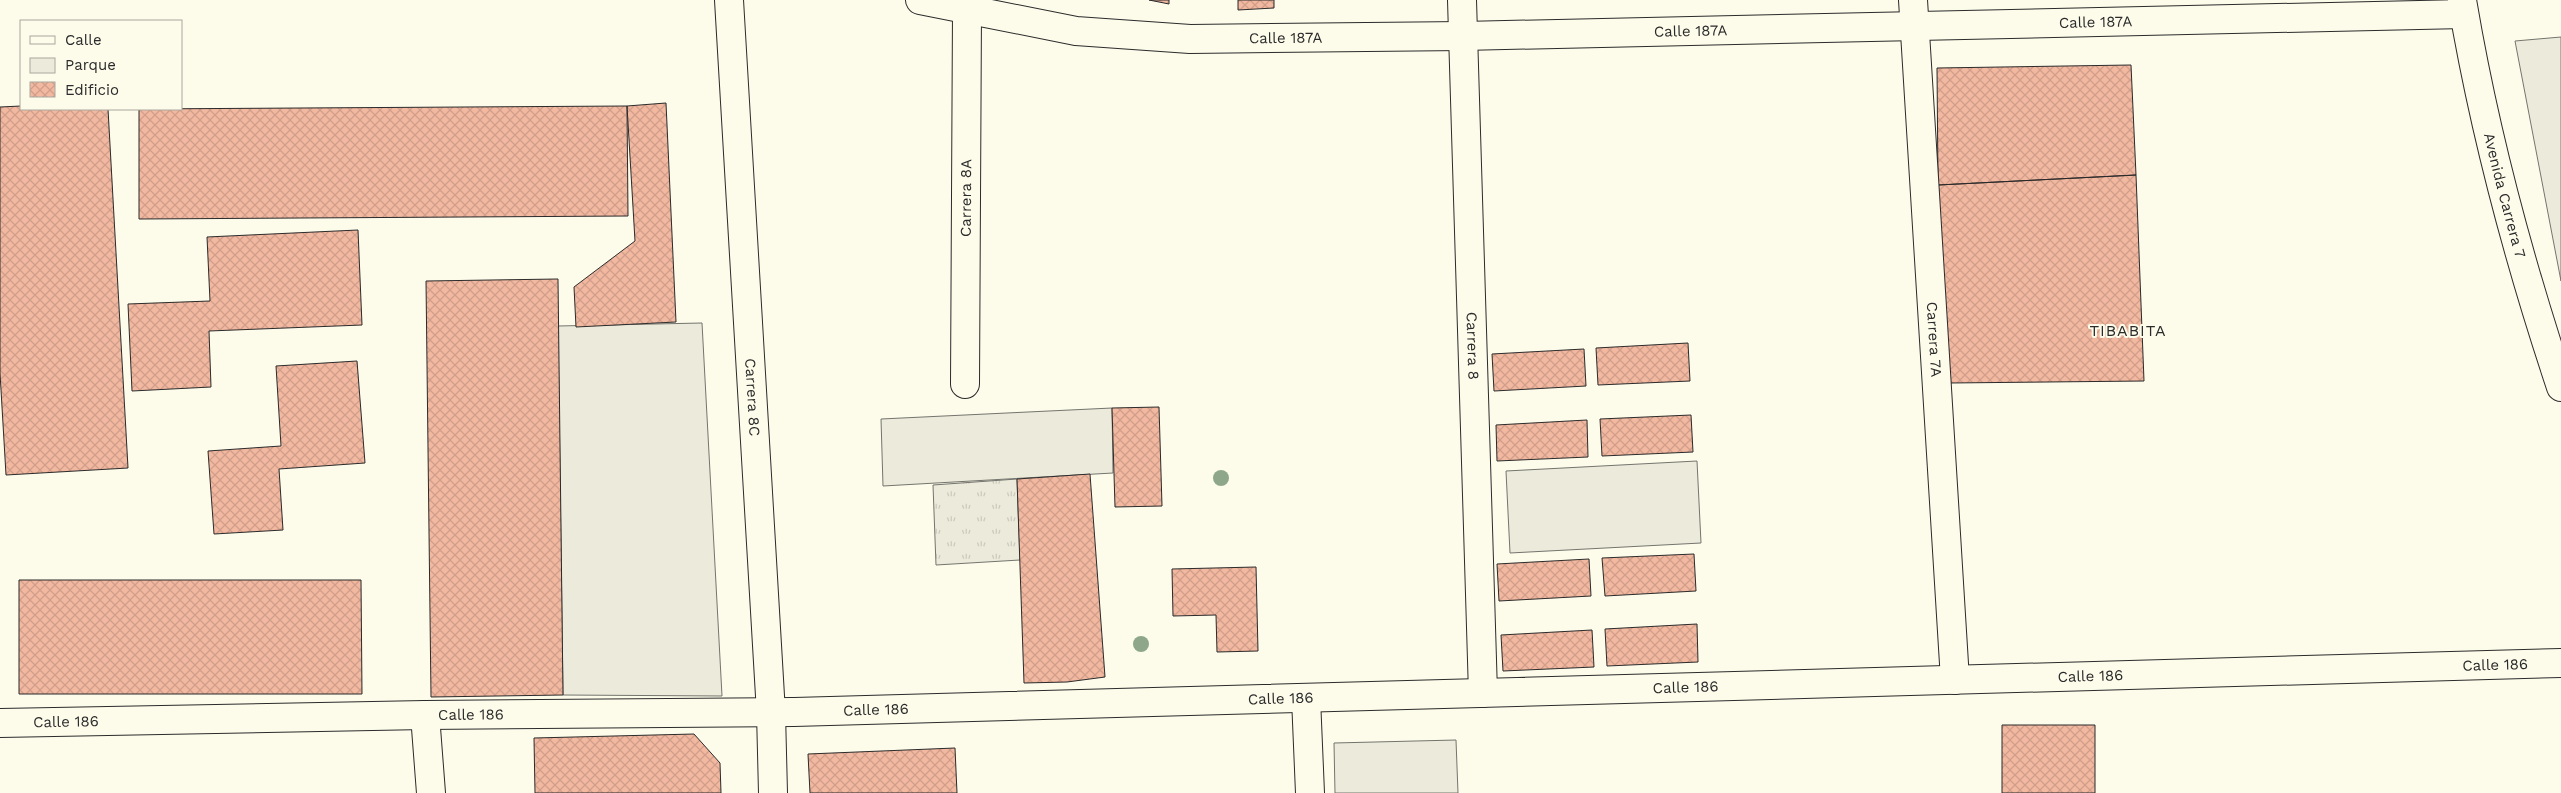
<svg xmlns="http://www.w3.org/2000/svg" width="2561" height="793" font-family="'Work Sans',sans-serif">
	<defs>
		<pattern id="grass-tufts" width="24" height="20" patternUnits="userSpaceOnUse" patternTransform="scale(1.25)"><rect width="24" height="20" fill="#ecebdb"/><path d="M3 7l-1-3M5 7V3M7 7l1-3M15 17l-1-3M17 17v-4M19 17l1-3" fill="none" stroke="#cbcabc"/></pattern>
		<pattern id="building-cross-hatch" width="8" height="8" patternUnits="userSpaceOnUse" patternTransform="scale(1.25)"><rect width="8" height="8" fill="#f2b8a0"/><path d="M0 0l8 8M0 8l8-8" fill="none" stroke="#d09e8a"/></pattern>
	</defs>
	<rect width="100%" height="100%" fill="#fdfbea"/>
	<path fill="url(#grass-tufts)" stroke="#74746e" d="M1017 479 1020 560 936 565 933 485Z"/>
	<path fill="#ecebdb" stroke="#74746e" d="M2561 37V281L2515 41Z
		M702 323 722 696 563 695 558 326Z
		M1112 408 1113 473 883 486 881 419Z
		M1456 740 1458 793H1335L1334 743Z"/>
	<path fill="#eceadb" stroke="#74746e" d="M1697 461 1701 543 1510 553 1506 471Z"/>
	<path fill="url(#building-cross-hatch)" stroke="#2b2b2b" d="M1149 0H1169V4Z
		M1238 0H1274V8L1238 10Z
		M2131 65 2136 175 1938 185 1937 68Z
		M666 103 676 322 576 327 574 287 635 241 627 106Z
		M21 106V109H108L128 468 6 475 0 373V107Z
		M627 106 628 216 139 219V109Z
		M2136 175 2144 381 1950 383 1938 185Z
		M358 230 362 325 209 331 211 387 132 391 128 304 210 301 207 237Z
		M558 279 563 695 431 697 426 281Z
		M1688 343 1690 381 1598 385 1596 348Z
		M1584 349 1586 386 1494 391 1492 354Z
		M357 361 365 463 279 469 283 530 214 534 208 451 281 446 276 366Z
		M1159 407 1162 506 1115 507 1112 408Z
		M1691 415 1693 452 1602 456 1600 419Z
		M1587 420 1588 457 1497 461 1496 425Z
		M1090 474 1105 677 1067 682 1024 683 1017 479Z
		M1694 554 1696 591 1605 596 1602 558Z
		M1589 559 1591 596 1499 601 1497 564Z
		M1256 567 1258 651 1217 652 1216 615 1173 616 1172 569Z
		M19 580H361L362 694H19Z
		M1697 624 1698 662 1607 666 1605 629Z
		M1592 630 1594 667 1503 671 1501 635Z
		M2002 725H2095V793H2002Z
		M694 734 720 763 721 793H535L534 738Z
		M955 748 957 793H810L808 754Z"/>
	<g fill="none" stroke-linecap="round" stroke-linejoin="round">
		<defs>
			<g id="minor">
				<path id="s1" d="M729 0 771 713 773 793"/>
				<path id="s2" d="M920 0 1076 31 1190 39 1463 36 2464 14"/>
				<path id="s3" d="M1462 0 1483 693"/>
				<path id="s4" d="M1913 0 1955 680"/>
				<path id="s5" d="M965 384 967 11"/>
				<path d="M1306 698 1310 793"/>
				<path d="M425 715 431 793"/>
				<path id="s6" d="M0 723 425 715 794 712 2561 663"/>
			</g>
			<g id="major">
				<path id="s7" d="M2462 0C2484 131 2519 261 2561 387"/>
			</g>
		</defs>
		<use href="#minor" stroke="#2b2b2b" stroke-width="30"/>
		<use href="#major" stroke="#2b2b2b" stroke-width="30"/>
		<use href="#minor" stroke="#fdfbea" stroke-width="28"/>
		<use href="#major" stroke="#fdfbea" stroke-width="28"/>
	</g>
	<g fill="#8ea78a">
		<circle cx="1221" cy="478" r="8"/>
		<circle cx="1141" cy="644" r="8"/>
	</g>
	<g text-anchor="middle" stroke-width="4" stroke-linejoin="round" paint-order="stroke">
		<g font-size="15" fill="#2b2b2b" stroke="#fdfbea">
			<text dy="5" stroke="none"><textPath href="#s2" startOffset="1179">Calle 187A</textPath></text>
			<text dy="5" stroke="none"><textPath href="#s2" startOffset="774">Calle 187A</textPath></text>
			<text dy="5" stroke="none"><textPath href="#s2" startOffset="369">Calle 187A</textPath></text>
			<text dy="5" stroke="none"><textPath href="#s7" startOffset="200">Avenida Carrera 7</textPath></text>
			<text dy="5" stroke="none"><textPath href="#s5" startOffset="186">Carrera 8A</textPath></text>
			<text dy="5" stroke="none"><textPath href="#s4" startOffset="340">Carrera 7A</textPath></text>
			<text dy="5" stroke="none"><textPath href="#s3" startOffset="346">Carrera 8</textPath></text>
			<text dy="5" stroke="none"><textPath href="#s1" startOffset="398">Carrera 8C</textPath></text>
			<text dy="5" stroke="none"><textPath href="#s6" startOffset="2496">Calle 186</textPath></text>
			<text dy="5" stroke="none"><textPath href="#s6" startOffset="2091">Calle 186</textPath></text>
			<text dy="5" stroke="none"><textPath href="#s6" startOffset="1686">Calle 186</textPath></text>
			<text dy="5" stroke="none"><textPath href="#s6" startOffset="1281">Calle 186</textPath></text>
			<text dy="5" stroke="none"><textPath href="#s6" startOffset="876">Calle 186</textPath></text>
			<text dy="5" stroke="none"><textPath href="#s6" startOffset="471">Calle 186</textPath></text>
			<text dy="5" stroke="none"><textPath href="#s6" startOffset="66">Calle 186</textPath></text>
		</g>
		<g font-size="16" letter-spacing="1" fill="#2b2b2b" stroke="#fdfbea">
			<text x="2128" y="336">TIBABITA</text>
		</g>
	</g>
	<rect x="20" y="20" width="162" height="90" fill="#fdfbea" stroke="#a9a89e"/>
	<rect x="30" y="36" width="25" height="8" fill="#fdfbea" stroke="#a9a89e"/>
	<text x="65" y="45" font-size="15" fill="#2b2b2b">Calle</text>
	<rect x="30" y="58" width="25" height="15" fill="#ecebdb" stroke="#a9a89e"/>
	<text x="65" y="70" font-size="15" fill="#2b2b2b">Parque</text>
	<rect x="30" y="82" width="25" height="15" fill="url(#building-cross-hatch)" stroke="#a9a89e"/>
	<text x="65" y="95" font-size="15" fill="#2b2b2b">Edificio</text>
</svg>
